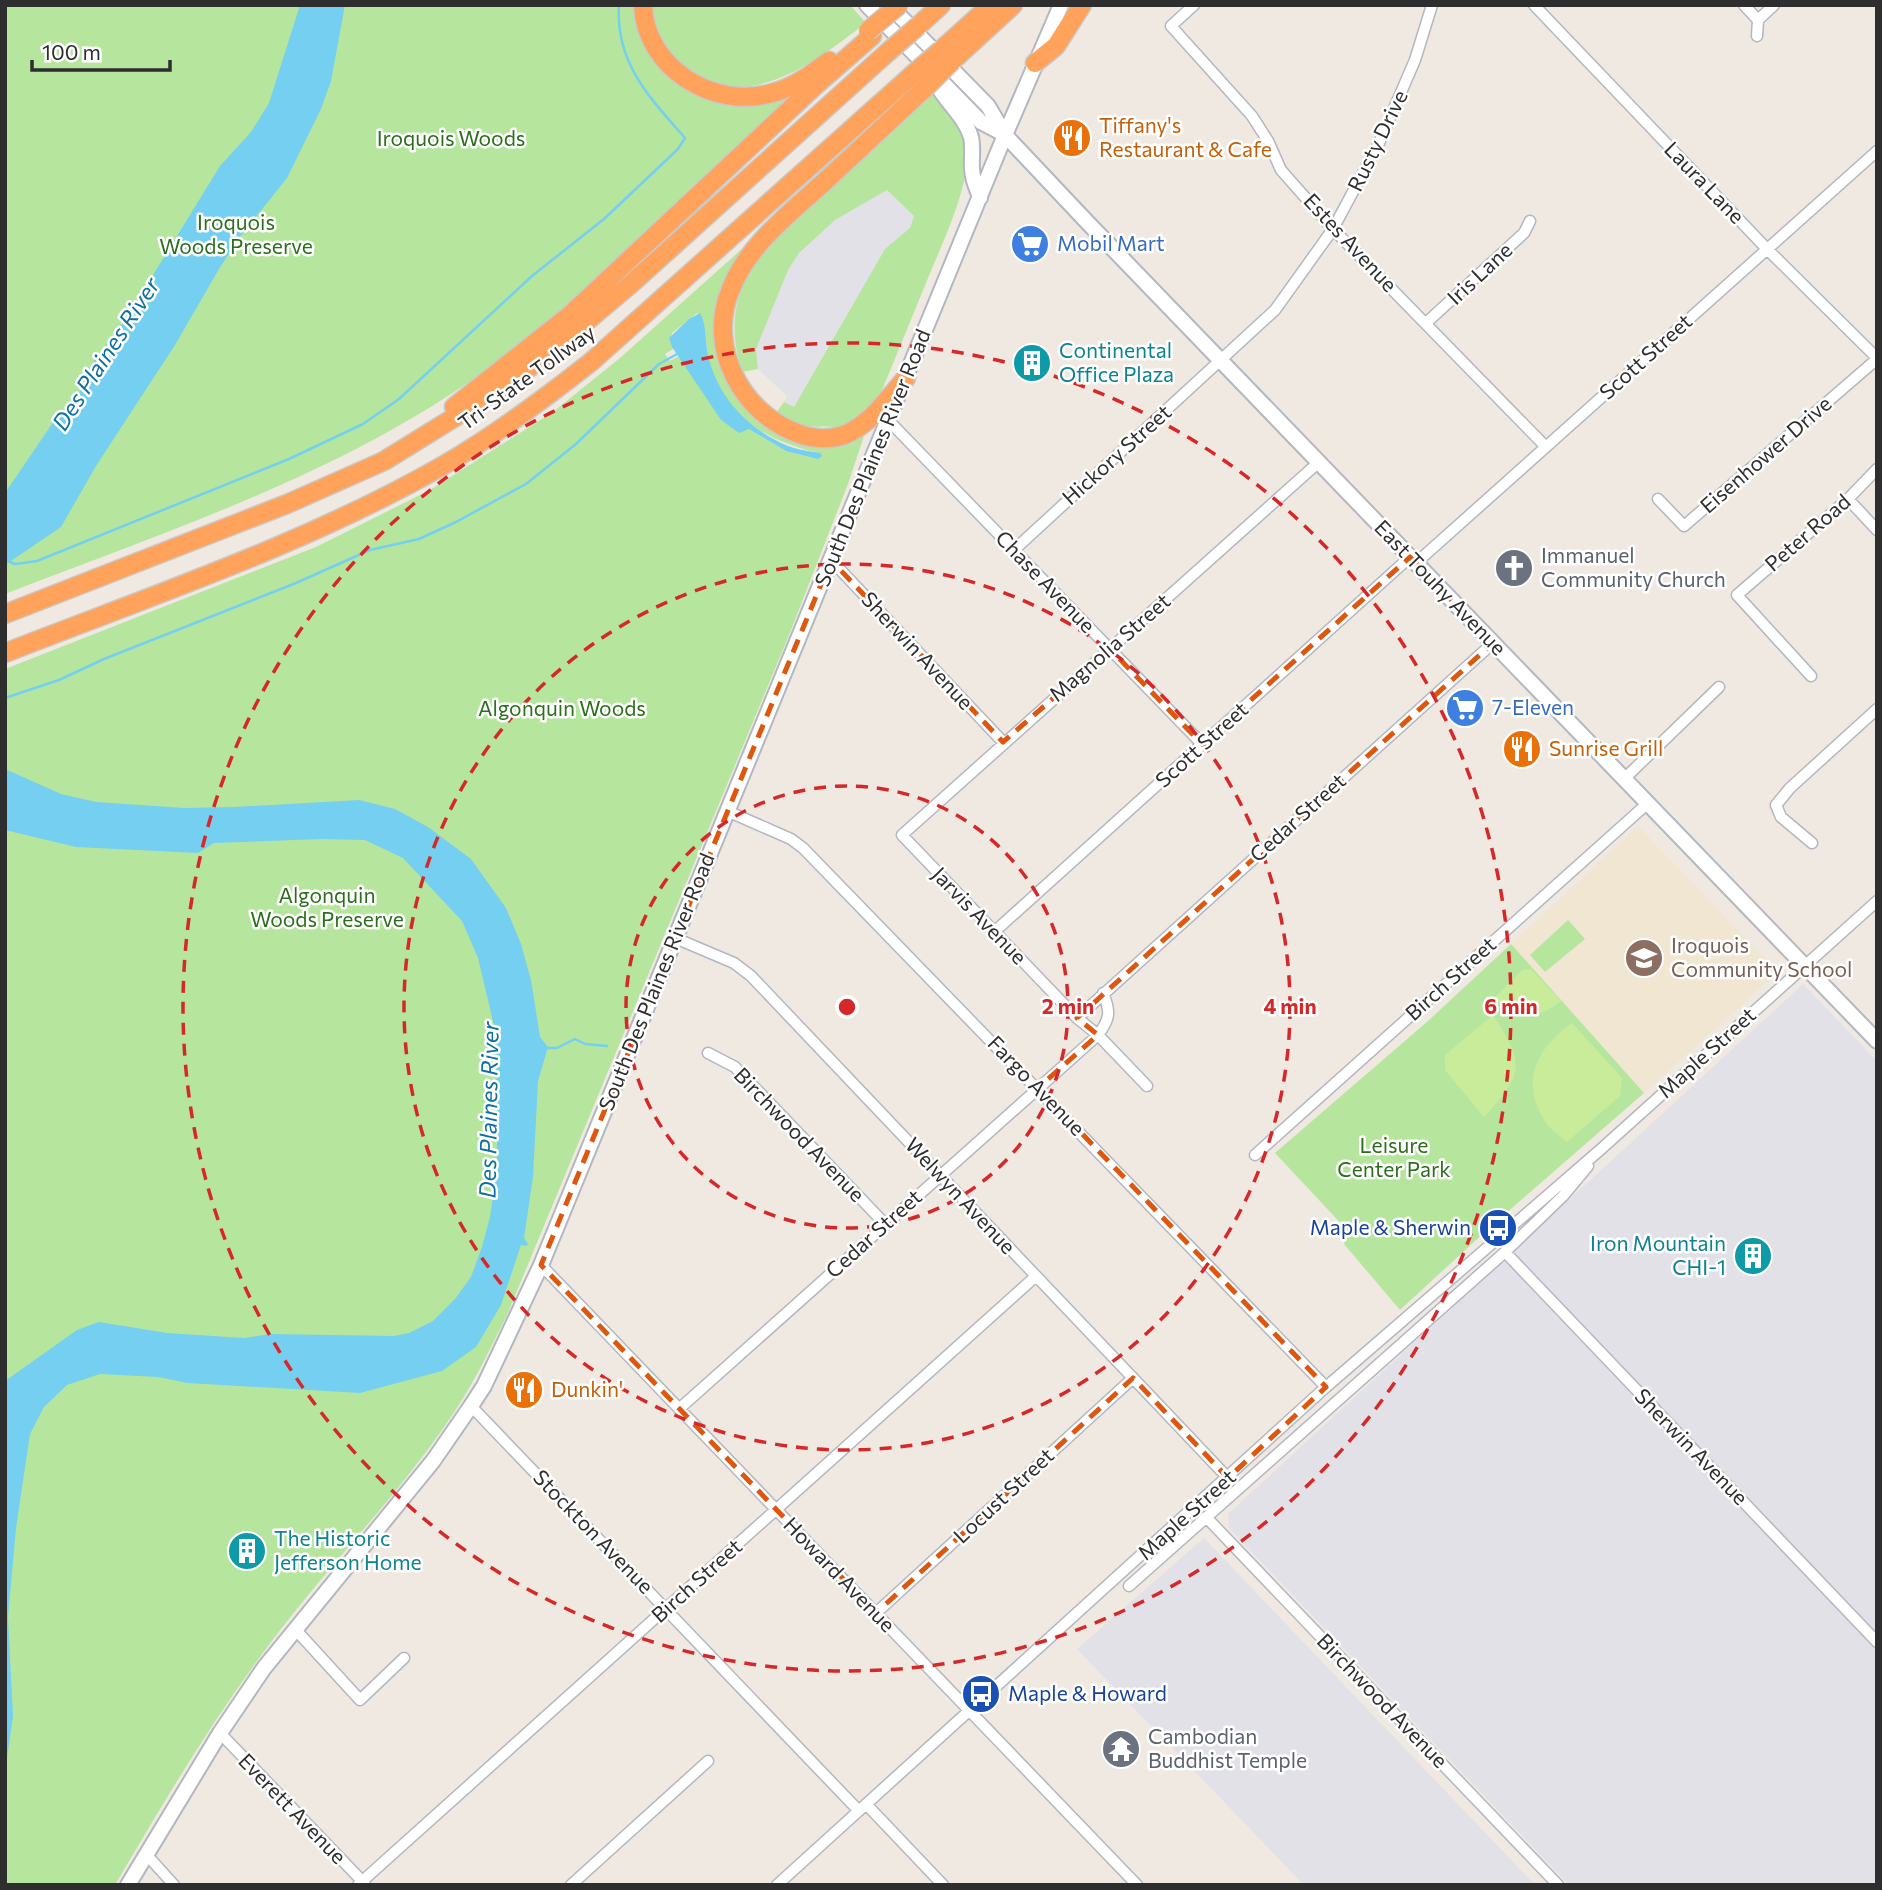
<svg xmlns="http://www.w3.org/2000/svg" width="1882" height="1890" font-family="Commissioner,sans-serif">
	<rect width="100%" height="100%" fill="#efe9e1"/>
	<path fill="#e3e1e8" d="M954 146 809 418 784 402 787 396 758 369 753 311 786 249Z
		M1803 984 1877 1061V1885H1569L1229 1528 1228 1514Z
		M1204 1538 1535 1885H1304L1077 1649Z"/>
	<path fill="#f0e6d1" d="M1638 826 1778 972 1644 1093 1511 944Z"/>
	<path fill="#b6e59e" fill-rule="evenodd" d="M5 5H637L693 91 793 92C738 147 682 200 625 253 578 296 532 339 479 375 336 476 167 531 5 594Z
		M652 5H850L866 23C812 64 744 119 679 62 663 48 652 27 652 5Z
		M932 92C946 106 964 125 967 145 972 182 942 244 928 278 913 315 898 351 883 388L869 410 843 430C834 424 821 428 809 426 797 425 787 419 776 413L784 402 794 407 885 249 910 228 914 216 887 190 835 220 799 253 788 270 756 349 758 369 742 372C734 345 731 321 740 293 753 252 804 213 834 184 867 153 900 122 932 92Z
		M753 239 725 287 741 402 754 417 768 428 790 439 865 433 848 484 789 635 507 1315C490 1349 474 1383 453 1414 400 1493 332 1562 274 1638 215 1716 164 1801 115 1885H5V669L316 547 430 490 553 412 620 358ZM697 313C708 325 705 340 708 355 721 414 764 441 820 453L786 451 749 429 722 421 679 356 670 361 665 354 673 349 672 333Z
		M1568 920 1585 939 1545 972 1530 955Z
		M1511 944 1644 1093 1488 1229 1400 1310 1344 1244 1349 1232 1275 1153 1428 1021Z"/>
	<path fill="#c9ec9a" d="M1531 969 1561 1001C1547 1013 1522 1023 1506 1011 1501 1008 1497 1002 1494 998L1522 970Z
		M1493 1015C1525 1064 1524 1074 1484 1117L1445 1070V1055Z
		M1572 1023 1622 1078 1620 1096 1567 1142C1560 1136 1551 1130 1546 1123 1519 1082 1536 1049 1572 1023Z"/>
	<path fill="#75cff0" d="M300 5H345L331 81 321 109 287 178 239 238 219 269 175 345 96 466 61 527 5 565V493L54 421 72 403 81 390 87 372 98 355 126 319 220 166 251 132 269 103Z
		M700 313C707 325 705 342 708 355 718 398 748 429 788 446 798 450 810 451 820 453L822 456 818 459 786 451 749 429 739 433 721 420 672 347 669 338 689 319Z
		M5 769 61 794 96 802 184 808 234 807 359 800 395 809 428 827 471 859 506 908 521 944 531 980 540 1037 548 1047 538 1081 533 1177 524 1238 528 1244 526 1246 521 1245 501 1305 476 1347 442 1371 360 1393 188 1383 158 1377 100 1374 67 1385 44 1407 30 1434 16 1528 8 1617 13 1716 5 1772V1381L77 1330 99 1322 167 1333 244 1338 270 1334 394 1336 409 1333 433 1321 455 1299 471 1277 482 1247 490 1217 497 1167 496 1034 478 958 462 921 403 858 365 840 321 839 214 843 198 853 76 847 5 830Z"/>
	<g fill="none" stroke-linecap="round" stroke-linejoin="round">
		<path stroke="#75cff0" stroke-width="2.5" d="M5 560 15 564 37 561 289 459 363 424 399 399 532 276 604 219 678 149 685 138C650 98 615 63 619 5
			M5 698 59 680 104 659 296 583 370 550 419 539 456 522 526 484 576 444 659 364 679 353
			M544 1048H557L575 1039 585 1044 607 1046"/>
		<defs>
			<path id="minor" d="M1194 5 1171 26 1252 116 1268 141 1281 170 1333 229 1546 447
				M1534 5 1767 249 1877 358
				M1744 5 1758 20
				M1757 36 1758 20 1774 5
				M1426 323 1524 233 1530 221
				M888 420 1202 744
				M1658 499 1684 526 1877 359
				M1848 499 1877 530
				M1014 550 1275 310 1333 229 1379 143 1415 60 1432 5
				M831 560 1003 742
				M1416 563 1877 151
				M1811 676 1737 595 1848 499 1877 469
				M1624 779 1719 687
				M727 811 791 839 803 848 1326 1387
				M1812 843 1781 817 1776 805 1790 788 1877 709
				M994 932 1410 557
				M675 938 734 963 751 976 1228 1478
				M1077 1018 1493 643
				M708 1053 735 1067 886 1225
				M1147 1086 1098 1035 1077 1018 902 835 1319 462
				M1255 1155 1648 803
				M1505 1252 1877 1642
				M541 1265 1137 1885
				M471 1406 859 1811
				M679 1409 1098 1035C1110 1019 1111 1012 1103 993
				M1206 1517 1558 1885
				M1129 1586 1505 1252 1563 1196 1588 1166
				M876 1613 1133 1378
				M295 1629 360 1700 404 1658
				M220 1733 365 1884
				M866 1804 943 1885
				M146 1854 174 1885
				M358 1885 1035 1277
				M571 1885 708 1761
				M777 1885 1326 1387 1600 1150 1877 901"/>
			<path id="secondary" d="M867 5 981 122 1004 134
				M889 5 988 106 1005 135 1088 223 1877 1041
				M937 85C947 103 965 117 971 137 974 150 970 164 973 176 974 183 978 191 980 198
				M128 1885 220 1733 264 1668 433 1461 471 1406 484 1386 541 1265 1005 135 1061 5"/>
			<path id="motorway" d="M643 5C645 68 714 110 772 93 793 88 812 74 829 61
				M918 26 941 5
				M941 50 991 5
				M952 61 1013 5
				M1035 63 1056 46 1082 5
				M906 378C888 398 870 425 844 435 830 440 811 439 797 433 742 413 707 348 730 291 747 246 789 214 823 183 857 152 890 120 924 89
				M454 407 570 315 817 84 872 36
				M5 614 287 504 384 461 489 396 543 358 632 283 888 52
				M5 653C153 595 306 544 444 465 496 435 544 399 591 362L911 76"/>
		</defs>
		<use href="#minor" stroke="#b4b7c1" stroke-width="13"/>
		<use href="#secondary" stroke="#b4b7c1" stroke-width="18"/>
		<use href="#motorway" stroke="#c9c9c9" stroke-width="21"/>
		<use href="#minor" stroke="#fff" stroke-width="10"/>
		<use href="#secondary" stroke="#fff" stroke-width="14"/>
		<use href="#motorway" stroke="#ffa35c" stroke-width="18"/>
		<defs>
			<path id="motorway-bridge" d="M868 31 899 5
				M888 52 918 26
				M911 76 941 50
				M924 89 952 61"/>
		</defs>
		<use href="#motorway-bridge" stroke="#c9c9c9" stroke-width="21" stroke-linecap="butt"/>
		<use href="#motorway-bridge" stroke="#ffa35c" stroke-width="18"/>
	</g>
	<path fill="none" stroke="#df570e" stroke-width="5" stroke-dasharray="14 9" stroke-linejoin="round" d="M1410 557 1493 643 1077 1018 1098 1035 1038 1088 1326 1387 1228 1478 1133 1378 876 1613 541 1265 831 560 1003 742 1110 649 1202 744Z"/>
	<g fill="none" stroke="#d62828" stroke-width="3.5" stroke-dasharray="12 9">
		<circle cx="847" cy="1007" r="221"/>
		<circle cx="847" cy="1007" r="443"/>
		<circle cx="847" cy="1007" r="664"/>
	</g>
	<defs>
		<symbol id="restaurant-disc" viewBox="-11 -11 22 22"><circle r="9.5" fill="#e8710a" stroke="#fff"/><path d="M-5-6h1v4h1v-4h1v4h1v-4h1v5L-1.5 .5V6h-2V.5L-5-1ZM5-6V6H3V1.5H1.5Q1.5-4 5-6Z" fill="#fff"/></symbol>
		<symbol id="supermarket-disc" viewBox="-11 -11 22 22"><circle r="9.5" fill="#3f7fe0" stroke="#fff"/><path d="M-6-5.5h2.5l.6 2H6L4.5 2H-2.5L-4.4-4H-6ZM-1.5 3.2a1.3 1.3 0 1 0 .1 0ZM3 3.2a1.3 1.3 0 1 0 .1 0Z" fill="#fff"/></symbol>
		<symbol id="building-disc" viewBox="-11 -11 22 22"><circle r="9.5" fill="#0f9aa8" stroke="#fff"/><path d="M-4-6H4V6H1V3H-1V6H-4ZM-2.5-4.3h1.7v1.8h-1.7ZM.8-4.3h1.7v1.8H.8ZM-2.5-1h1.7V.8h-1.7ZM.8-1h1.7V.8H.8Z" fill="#fff"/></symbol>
		<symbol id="church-disc" viewBox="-11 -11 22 22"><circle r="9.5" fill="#6b7280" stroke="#fff"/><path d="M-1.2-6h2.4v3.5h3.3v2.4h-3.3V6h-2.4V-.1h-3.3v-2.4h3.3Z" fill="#fff"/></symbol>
		<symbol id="school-disc" viewBox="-11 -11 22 22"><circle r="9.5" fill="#8d6e63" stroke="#fff"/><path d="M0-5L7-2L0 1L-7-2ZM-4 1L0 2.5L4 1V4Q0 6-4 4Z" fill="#fff"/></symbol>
		<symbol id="bus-disc" viewBox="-11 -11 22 22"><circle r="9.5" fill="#1a4fb4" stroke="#fff"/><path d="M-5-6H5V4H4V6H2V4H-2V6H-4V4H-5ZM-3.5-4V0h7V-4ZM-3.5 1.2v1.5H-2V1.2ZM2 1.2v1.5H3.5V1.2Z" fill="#fff"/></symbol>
		<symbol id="temple-disc" viewBox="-11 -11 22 22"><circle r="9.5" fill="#6b7280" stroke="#fff"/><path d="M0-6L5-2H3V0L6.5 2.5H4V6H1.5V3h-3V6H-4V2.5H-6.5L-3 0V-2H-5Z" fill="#fff"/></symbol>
	</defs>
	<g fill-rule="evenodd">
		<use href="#restaurant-disc" x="1050" y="116" width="44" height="44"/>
		<use href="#supermarket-disc" x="1008" y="222" width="44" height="44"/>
		<use href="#building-disc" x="1010" y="341" width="44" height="44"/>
		<use href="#church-disc" x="1492" y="546" width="44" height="44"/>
		<use href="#supermarket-disc" x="1443" y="686" width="44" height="44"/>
		<use href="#restaurant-disc" x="1500" y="727" width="44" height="44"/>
		<use href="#school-disc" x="1622" y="936" width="44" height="44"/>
		<use href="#bus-disc" x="1476" y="1206" width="44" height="44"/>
		<use href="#building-disc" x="1731" y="1234" width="44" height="44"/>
		<use href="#restaurant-disc" x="502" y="1368" width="44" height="44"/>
		<use href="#building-disc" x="225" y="1529" width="44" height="44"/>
		<use href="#bus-disc" x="959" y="1672" width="44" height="44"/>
		<use href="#temple-disc" x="1099" y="1727" width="44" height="44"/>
	</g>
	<g text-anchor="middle" stroke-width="5" stroke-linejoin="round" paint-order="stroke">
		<g font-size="21" fill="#c56008" stroke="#fff" text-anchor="start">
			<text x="1099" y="133">Tiffany's<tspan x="1099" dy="24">Restaurant &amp; Cafe</tspan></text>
			<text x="1549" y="756">Sunrise Grill</text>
			<text x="551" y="1397">Dunkin'</text>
		</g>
		<g font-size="21" fill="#2c6e1b" stroke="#fff">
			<text x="451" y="146">Iroquois Woods</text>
			<text x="236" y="230">Iroquois<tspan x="236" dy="24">Woods Preserve</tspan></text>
			<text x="562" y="716">Algonquin Woods</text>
			<text x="327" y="903">Algonquin<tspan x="327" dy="24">Woods Preserve</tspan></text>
			<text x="1394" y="1153">Leisure<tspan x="1394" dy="24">Center Park</tspan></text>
		</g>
		<g font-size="21" fill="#2e2e2e" stroke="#fff">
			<text transform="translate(1378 141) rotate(-64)" y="7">Rusty Drive</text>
			<text transform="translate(1704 183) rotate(46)" y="7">Laura Lane</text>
			<text transform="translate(1350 243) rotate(47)" y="7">Estes Avenue</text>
			<text transform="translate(1480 274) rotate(-43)" y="7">Iris Lane</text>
			<text transform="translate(1646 357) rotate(-42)" y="7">Scott Street</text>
			<text transform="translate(527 378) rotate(-36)" y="7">Tri-State Tollway</text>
			<text transform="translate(1117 455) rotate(-42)" y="7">Hickory Street</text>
			<text transform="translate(1766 455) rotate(-41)" y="7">Eisenhower Drive</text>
			<text transform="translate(873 458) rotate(-68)" y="7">South Des Plaines River Road</text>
			<text transform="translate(1808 533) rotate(-41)" y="7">Peter Road</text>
			<text transform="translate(1045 582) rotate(46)" y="7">Chase Avenue</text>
			<text transform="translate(1440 588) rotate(46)" y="7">East Touhy Avenue</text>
			<text transform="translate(1110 648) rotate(-41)" y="7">Magnolia Street</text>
			<text transform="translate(917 651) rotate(47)" y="7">Sherwin Avenue</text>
			<text transform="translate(1202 745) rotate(-42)" y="7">Scott Street</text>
			<text transform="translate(1298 818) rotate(-42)" y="7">Cedar Street</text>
			<text transform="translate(979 916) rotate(46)" y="7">Jarvis Avenue</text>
			<text transform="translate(1451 979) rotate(-42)" y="7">Birch Street</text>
			<text transform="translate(657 982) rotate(-68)" y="7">South Des Plaines River Road</text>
			<text transform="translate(1707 1053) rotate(-42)" y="7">Maple Street</text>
			<text transform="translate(1036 1086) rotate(46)" y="7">Fargo Avenue</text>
			<text transform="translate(799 1135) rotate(46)" y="7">Birchwood Avenue</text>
			<text transform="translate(960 1196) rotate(47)" y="7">Welwyn Avenue</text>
			<text transform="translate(874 1234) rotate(-42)" y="7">Cedar Street</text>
			<text transform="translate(1691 1447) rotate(46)" y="7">Sherwin Avenue</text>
			<text transform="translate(1004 1496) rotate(-43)" y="7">Locust Street</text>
			<text transform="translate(1187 1515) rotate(-42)" y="7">Maple Street</text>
			<text transform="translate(593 1532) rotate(46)" y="7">Stockton Avenue</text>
			<text transform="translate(839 1575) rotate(46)" y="7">Howard Avenue</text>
			<text transform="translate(697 1581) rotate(-42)" y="7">Birch Street</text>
			<text transform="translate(1382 1701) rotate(46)" y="7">Birchwood Avenue</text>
			<text transform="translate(292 1809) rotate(46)" y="7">Everett Avenue</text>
		</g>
		<g font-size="21" fill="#366cbe" stroke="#fff" text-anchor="start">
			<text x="1057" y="251">Mobil Mart</text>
			<text x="1492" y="715">7-Eleven</text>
		</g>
		<g font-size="21" fill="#0d838f" stroke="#fff" text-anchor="start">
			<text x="1059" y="358">Continental<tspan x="1059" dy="24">Office Plaza</tspan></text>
			<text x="1726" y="1251" text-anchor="end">Iron Mountain<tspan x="1726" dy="24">CHI-1</tspan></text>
			<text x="274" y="1546">The Historic<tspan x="274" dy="24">Jefferson Home</tspan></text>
		</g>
		<g font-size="21" fill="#5b616d" stroke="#fff" text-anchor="start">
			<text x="1541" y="563">Immanuel<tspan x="1541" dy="24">Community Church</tspan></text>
			<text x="1148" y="1744">Cambodian<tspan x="1148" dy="24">Buddhist Temple</tspan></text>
		</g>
		<g font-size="21" fill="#785e54" stroke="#fff" text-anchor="start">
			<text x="1671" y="953">Iroquois<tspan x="1671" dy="24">Community School</tspan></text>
		</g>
		<g font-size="21" fill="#164399" stroke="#fff" text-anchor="end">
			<text x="1471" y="1235">Maple &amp; Sherwin</text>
			<text x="1008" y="1701" text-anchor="start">Maple &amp; Howard</text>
		</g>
		<g font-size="23" font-style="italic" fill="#0d6fa3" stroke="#fff">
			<text transform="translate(106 354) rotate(-57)" y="8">Des Plaines River</text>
			<text transform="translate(489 1110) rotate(-89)" y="8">Des Plaines River</text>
		</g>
	</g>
	<circle cx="847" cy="1007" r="10" fill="#d62828" stroke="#fff" stroke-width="3.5"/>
	<g font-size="21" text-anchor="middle" font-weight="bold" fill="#d62828" stroke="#fff" stroke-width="5" stroke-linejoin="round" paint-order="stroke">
		<text x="1068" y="1014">2 min</text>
		<text x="1290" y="1014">4 min</text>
		<text x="1511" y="1014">6 min</text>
	</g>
	<rect width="1882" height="1890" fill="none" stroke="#2e2e2e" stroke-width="14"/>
	<path d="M32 60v10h138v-10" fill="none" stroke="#2e2e2e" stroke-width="3.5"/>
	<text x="42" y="60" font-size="21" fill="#2e2e2e" stroke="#ffffff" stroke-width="5" paint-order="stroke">100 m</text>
</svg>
